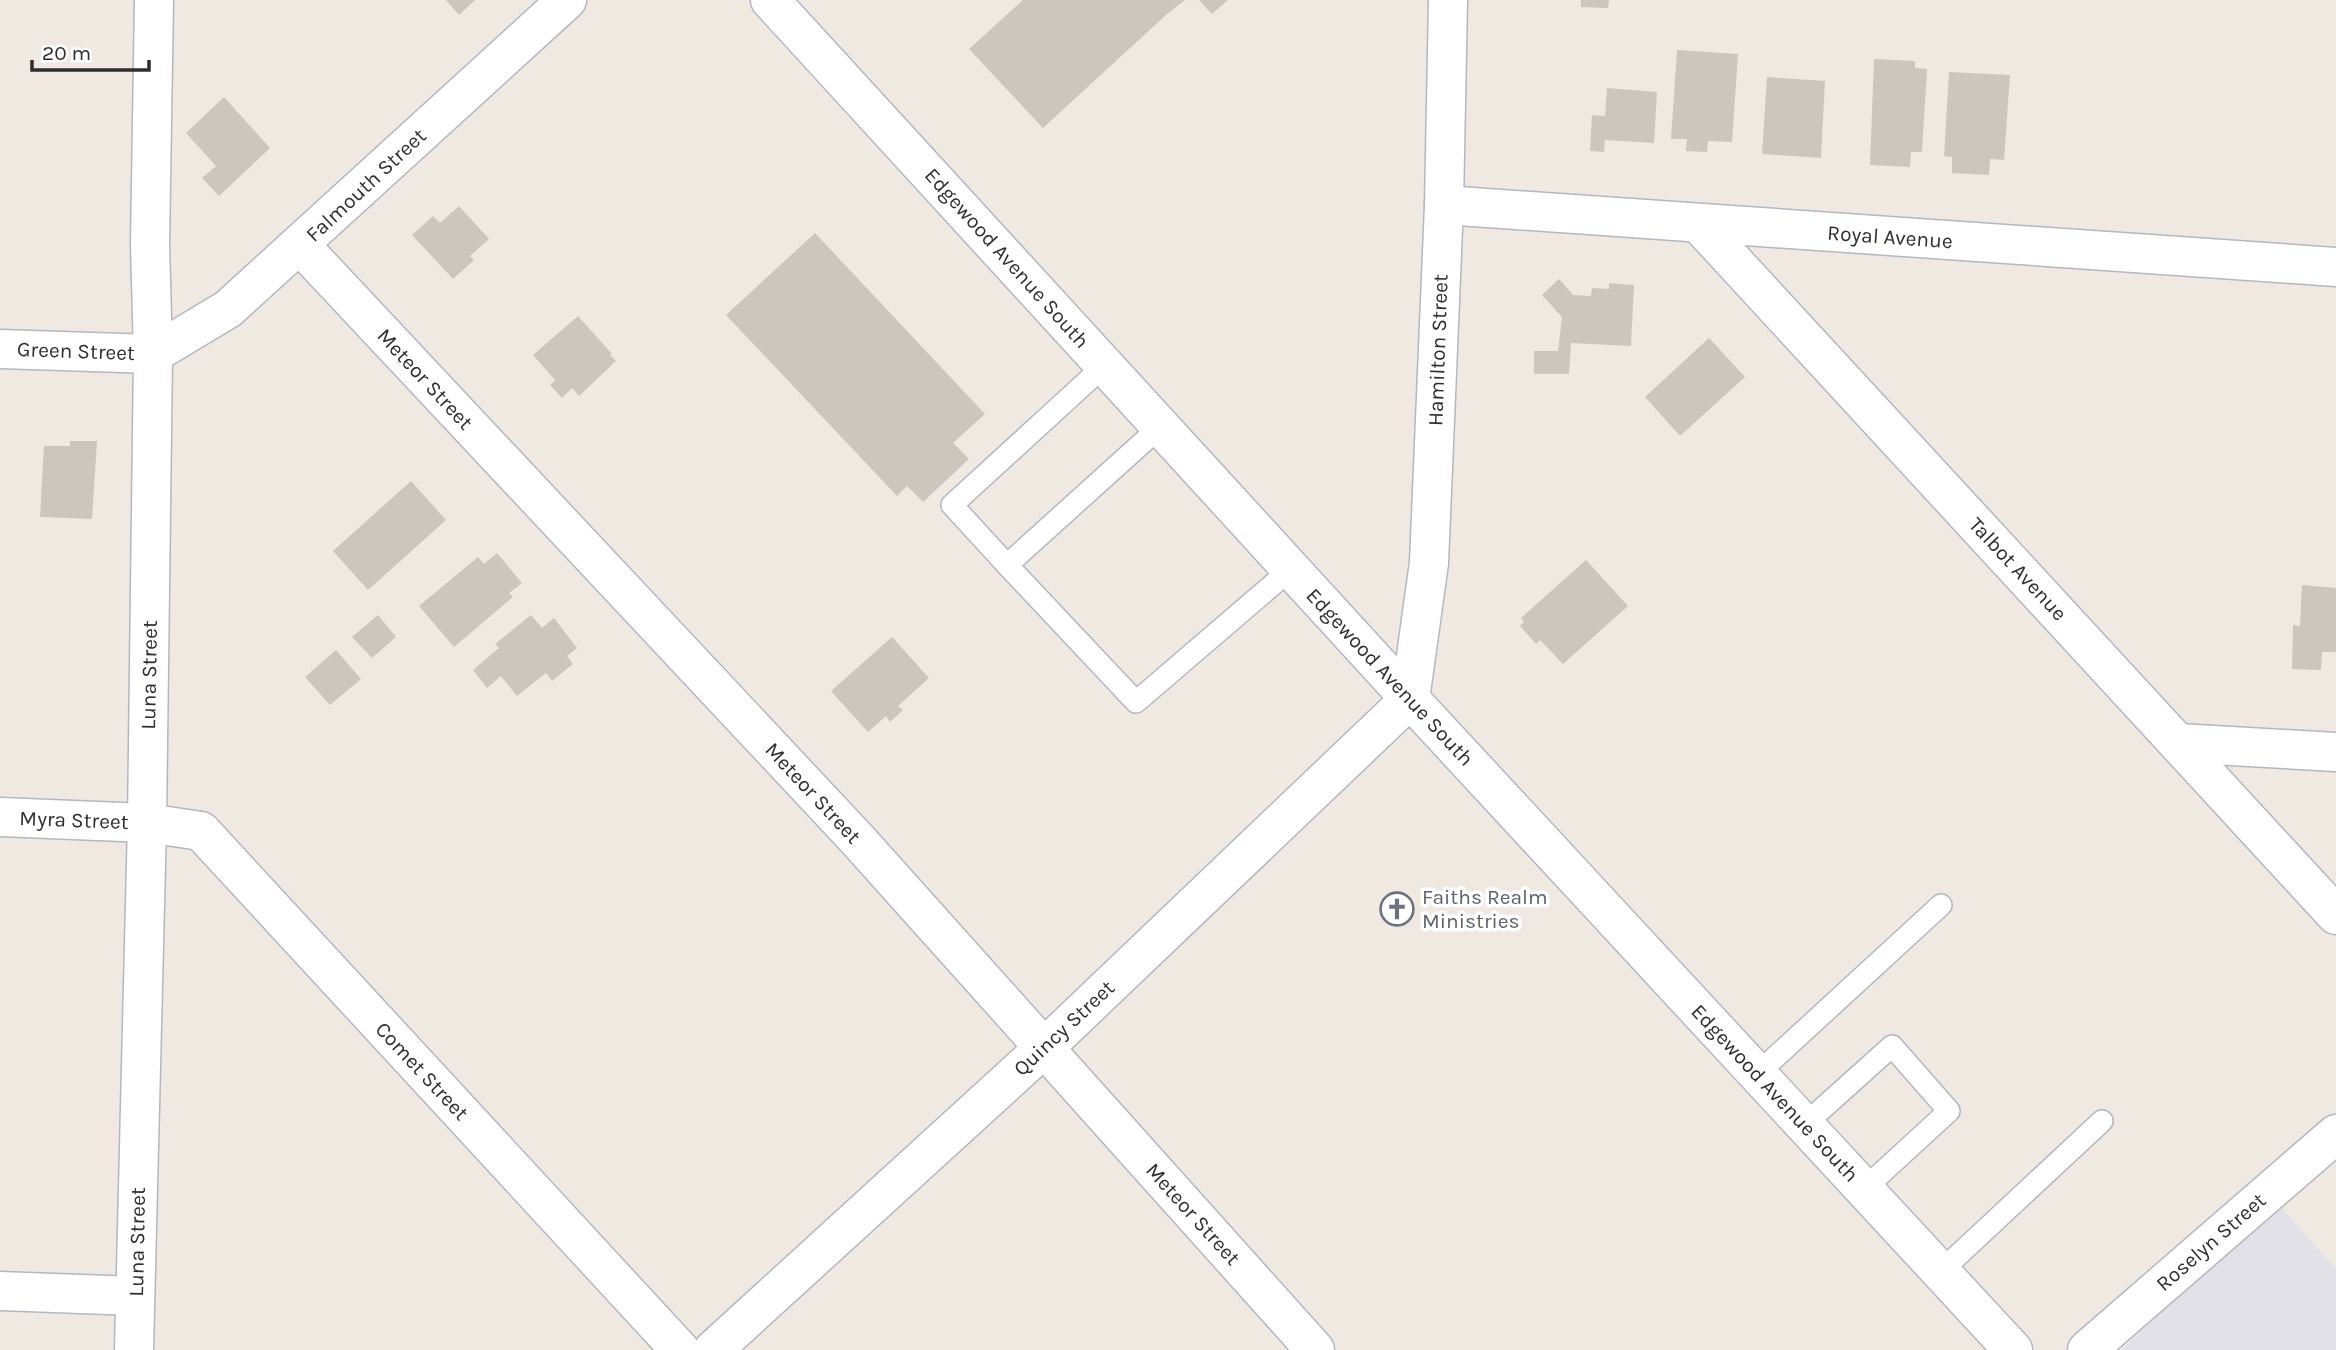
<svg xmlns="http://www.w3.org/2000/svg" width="2336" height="1350" font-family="Karla,sans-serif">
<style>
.industrial{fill:#e3e1e8}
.building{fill:#cbc7bf}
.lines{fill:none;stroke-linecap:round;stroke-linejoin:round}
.lane-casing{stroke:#b4b7c1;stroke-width:24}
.street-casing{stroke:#b4b7c1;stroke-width:41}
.secondary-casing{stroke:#b4b7c1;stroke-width:41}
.lane{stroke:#fff;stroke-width:21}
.street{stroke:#fff;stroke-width:38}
.secondary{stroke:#fff;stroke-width:38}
.labels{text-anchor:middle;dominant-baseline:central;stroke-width:7;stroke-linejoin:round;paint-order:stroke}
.street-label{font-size:21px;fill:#2e2e2e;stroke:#fff}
.worship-label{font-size:21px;fill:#5b616d;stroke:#fff;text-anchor:start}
</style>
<rect width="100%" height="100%" fill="#efe9e1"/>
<path class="industrial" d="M2277,1203l59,66v81h-215z"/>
<g class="building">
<path d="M446,0h29l-16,15z"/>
<path d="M1023,0h162l-18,14 -124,114 -74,-79z"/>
<path d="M1199,0h29l-16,14z"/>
<path d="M1581,0h28l-1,8 -27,-1z"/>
<path d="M1677,50l61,4 -6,88 -24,-1 -1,11 -21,-1 1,-12h-16z"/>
<path d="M1874,59l41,2v7l12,1 -5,83h-11l-1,15 -40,-2z"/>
<path d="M1949,72l61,3 -6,85 -14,-1 -1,16 -37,-2v-16l-8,-1z"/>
<path d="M1767,77l58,4 -4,77 -59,-4z"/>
<path d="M1607,88l50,4 -3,51 -49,-3 -1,12 -14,-1 2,-36 13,1z"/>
<path d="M224,97l46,51 -51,48 -17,-18 14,-12 -30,-33z"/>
<path d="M459,206l30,33 -19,17 4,4 -21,19 -41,-44 21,-19 7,7z"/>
<path d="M815,233l170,181 -32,29 16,16 -46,43 -16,-16 -10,10 -171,-181z"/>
<path d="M1559,279l14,16 18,1 1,-8 17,1v-6l25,2 -3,61 -60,-3 -2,31h-35v-23h24l4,-34 -20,-22z"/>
<path d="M578,316l34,38 -2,1 6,6 -37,35 -7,-8 -10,10 -12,-13 5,-5 -22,-25z"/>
<path d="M1709,338l36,39 -65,59 -35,-39z"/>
<path d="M70,441h27l-5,78 -52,-2 4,-71h26z"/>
<path d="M411,481l35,39 -78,70 -35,-39z"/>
<path d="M497,553l25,30 -13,10 4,4 -59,50 -35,-41 59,-49 6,7z"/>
<path d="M1586,560l42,46 -65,58 -23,-24 -4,4 -16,-18 4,-4 -3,-4z"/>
<path d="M2302,585l34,3v64h-14l-1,18 -29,-1 1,-44 7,1z"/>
<path d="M378,615l18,22 -24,21 -20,-21z"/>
<path d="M531,615l11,13 12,-10 23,30 -10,8 6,8 -21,17 -6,-8 -29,23 -16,-20 -14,12 -14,-18 26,-22 -4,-4z"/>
<path d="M892,637l37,41 -31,28 5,4 -13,12 -4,-6 -18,16 -37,-41z"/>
<path d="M336,650l25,29 -31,26 -25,-28z"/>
</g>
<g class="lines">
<defs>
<g id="lane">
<path d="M1161,426l-154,139 129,137 155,-133"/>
<path d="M1007,565l-55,-60 153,-140"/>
<path d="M1757,1074l184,-169"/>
<path d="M1804,1125l88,-79 57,65 -85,78"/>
<path d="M1940,1272l162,-151"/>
</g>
<g id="street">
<path d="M1444,205l892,62"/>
<path d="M1699,224l637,691"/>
<path d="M300,245l556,593 459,512"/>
<path d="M0,349l153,5 75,-45 339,-309"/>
<path d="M2178,743l158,9"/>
<path d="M0,817l147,6 54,8 479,519"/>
<path d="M0,1291l135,5"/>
<path d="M134,1350l13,-527 6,-469 -3,-110 4,-244"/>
<path d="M713,1350l331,-302 366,-349 19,-136 15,-358 4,-205"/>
<path d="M2087,1350l249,-216"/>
</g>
<path id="secondary" d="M770,0l640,699 603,651"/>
</defs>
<use href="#lane" class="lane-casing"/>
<use href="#street" class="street-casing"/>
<use href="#secondary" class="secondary-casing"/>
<use href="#lane" class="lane"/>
<use href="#street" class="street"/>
<use href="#secondary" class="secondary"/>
</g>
<defs>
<symbol id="church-ring" viewBox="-11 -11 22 22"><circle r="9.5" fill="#fff" stroke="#6b7280" stroke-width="1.5"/><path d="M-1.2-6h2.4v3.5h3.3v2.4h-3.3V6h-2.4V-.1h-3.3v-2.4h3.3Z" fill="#6b7280"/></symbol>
</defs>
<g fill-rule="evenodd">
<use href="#church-ring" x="1378" y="890" width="38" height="38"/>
</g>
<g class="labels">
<g class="street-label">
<text transform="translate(366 185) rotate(-43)">Falmouth Street</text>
<text transform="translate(1890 237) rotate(4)">Royal Avenue</text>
<text transform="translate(1007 258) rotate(48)">Edgewood Avenue South</text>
<text transform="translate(1438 350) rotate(-88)">Hamilton Street</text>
<text transform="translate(76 351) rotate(2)">Green Street</text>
<text transform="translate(425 379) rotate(47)">Meteor Street</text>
<text transform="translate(2018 569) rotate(47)">Talbot Avenue</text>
<text transform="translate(149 675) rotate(-89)">Luna Street</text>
<text transform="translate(1390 677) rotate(47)">Edgewood Avenue South</text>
<text transform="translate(813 793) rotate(47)">Meteor Street</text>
<text transform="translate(74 820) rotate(2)">Myra Street</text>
<text transform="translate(1064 1028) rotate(-43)">Quincy Street</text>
<text transform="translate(422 1071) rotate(47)">Comet Street</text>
<text transform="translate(1775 1093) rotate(47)">Edgewood Avenue South</text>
<text transform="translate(1193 1214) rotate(48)">Meteor Street</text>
<text transform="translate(137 1242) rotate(-89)">Luna Street</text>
<text transform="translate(2211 1242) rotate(-41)">Roselyn Street</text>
</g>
<g class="worship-label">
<text x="1422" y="897">Faiths Realm<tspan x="1422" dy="24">Ministries</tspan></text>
</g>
</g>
<path d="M32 60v10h117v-10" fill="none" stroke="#2e2e2e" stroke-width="3.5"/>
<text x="42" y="60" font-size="21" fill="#2e2e2e" stroke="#ffffff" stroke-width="5" paint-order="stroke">20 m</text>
</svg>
